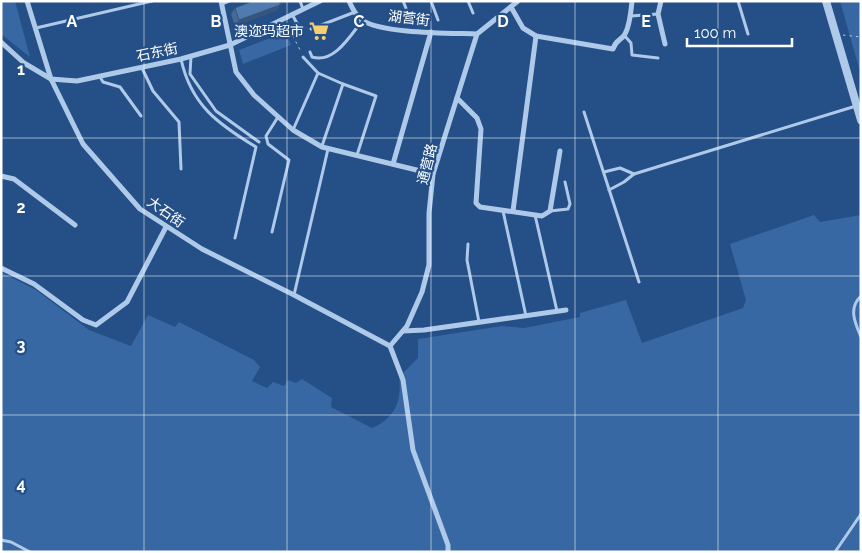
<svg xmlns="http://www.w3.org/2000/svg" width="862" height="553" font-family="Raleway,'Noto Sans SC',sans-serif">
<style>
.green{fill:#3868a3}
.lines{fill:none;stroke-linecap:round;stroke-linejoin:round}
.path{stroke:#afc9e9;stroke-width:1;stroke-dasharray:2.5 4;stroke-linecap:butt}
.service{stroke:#afc9e9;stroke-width:3}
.minor{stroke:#afc9e9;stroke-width:5}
.tertiary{stroke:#afc9e9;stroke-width:8}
.wall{fill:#456a97}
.shaded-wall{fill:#38567b}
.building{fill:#507bb0;stroke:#38567b}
.grid{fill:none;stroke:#fff;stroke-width:1;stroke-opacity:0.55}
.labels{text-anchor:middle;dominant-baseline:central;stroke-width:4.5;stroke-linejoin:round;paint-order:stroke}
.street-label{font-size:14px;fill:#fff;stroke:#244f87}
.poi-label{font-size:14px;fill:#fff;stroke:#244f87;text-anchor:end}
.grid-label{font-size:16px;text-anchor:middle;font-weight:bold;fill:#fff;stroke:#244f87;stroke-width:4.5;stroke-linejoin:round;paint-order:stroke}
</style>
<rect width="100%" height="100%" fill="#244f87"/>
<g class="green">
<path d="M1,1h14l15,56 -29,-23z"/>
<path d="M840,1h21v74z"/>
<path d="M286,32l5,13 -48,19 -4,-14z"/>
<path d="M814,215l6,7 41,-7v337h-860v-280l35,18 53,40 42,16 17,-31 27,12 4,-5 75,38 6,7 -8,14 15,7 6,-6 11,4 4,-6 8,3 6,-4 30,19 -1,9 41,21c23,-10 30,-27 27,-51l19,-19v-19l84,-13 22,2 56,-11v-4l46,-13 16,43 101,-35 3,-8 -16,-56z"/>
</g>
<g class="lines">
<g class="path">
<path d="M287,24l14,28"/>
<path d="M843,35l18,2"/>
</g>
<g class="service">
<path d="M300,1l3,8"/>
<path d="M403,1l5,12"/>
<path d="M431,1l7,19"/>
<path d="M468,1l5,12"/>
<path d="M738,1l10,33"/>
<path d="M222,4l7,-3"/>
<path d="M292,14l9,17"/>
<path d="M631,16l27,-2"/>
<path d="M36,28l116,-27"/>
<path d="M311,29l44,-17"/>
<path d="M624,35l7,8 1,12 26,3"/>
<path d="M310,52l2,5c22,7 38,-21 50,-36"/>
<path d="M191,56l-1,18 26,37 43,31"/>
<path d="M303,57l15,16 25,11 -21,62"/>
<path d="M181,59c10,46 37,65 75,88l-21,91"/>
<path d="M142,68l11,23 26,31 2,47"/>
<path d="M100,77l3,5 17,5 21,29"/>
<path d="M343,84l33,12 -19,59"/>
<path d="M584,112l55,170"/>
<path d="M293,130l25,-57"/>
<path d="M604,172l16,-4 14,6 -10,8 -15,8"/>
<path d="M634,174l222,-68"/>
<path d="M503,211l23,105"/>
<path d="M550,211l18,-2 2,-5 -5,-22"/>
<path d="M535,215l22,96"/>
<path d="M272,232l17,-72 -21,-16 -2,-8 12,-19"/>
<path d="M468,244l-1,16 12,62"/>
<path d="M294,295l34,-146"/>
<path d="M861,296c-13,12 -6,27 0,41"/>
<path d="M1,540l10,2 19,10"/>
<path d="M835,552l26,-38"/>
</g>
<g class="minor">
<path d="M27,1l24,78 32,65 57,65 62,40 92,46 96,51"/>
<path d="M221,1l15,71 18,23 39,35 29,17 111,27"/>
<path d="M349,1c3,7 7,15 13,19 20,14 89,13 115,14"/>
<path d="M661,1l-3,13 7,30"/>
<path d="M511,7l12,21 13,8 77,13c3,-10 8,-8 12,-15 5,-9 6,-22 7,-33"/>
<path d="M1,42l23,21 27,16 26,2 104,-22 49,-14 90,-44"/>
<path d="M457,98l20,20 4,11 -5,74 4,4 62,9 8,-5 10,-60"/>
<path d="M393,164l38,-132"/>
<path d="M1,176l13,3 61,46"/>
<path d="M513,211l23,-175"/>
<path d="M1,268l33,16 49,36 13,5 31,-23 39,-75"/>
<path d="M403,331l21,-1 142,-20"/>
<path d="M390,346l17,-20 15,-34 7,-27v-52l4,-39 44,-140 41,-33"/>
<path d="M390,346l13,34 10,70 35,95v7"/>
</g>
<path class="tertiary" d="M826,1l35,119"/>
</g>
<path class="wall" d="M253,1h37l-10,4 -3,5 -42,16 -4,-12 4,-6z"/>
<path class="shaded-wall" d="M280,1h10l-10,4 -3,5 -42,16 4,-6z"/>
<path class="building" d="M253,1h27v4l-41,15 -4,-12z"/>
<path class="grid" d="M144,1v551M287,1v551M431,1v551M575,1v551M718,1v551M1,138h860M1,276h860M1,415h860"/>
<defs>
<symbol id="supermarket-bare" viewBox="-9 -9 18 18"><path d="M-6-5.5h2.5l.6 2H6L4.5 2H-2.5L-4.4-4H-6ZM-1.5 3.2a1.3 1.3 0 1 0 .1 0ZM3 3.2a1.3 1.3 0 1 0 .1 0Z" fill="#f3ce72" stroke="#244f87" stroke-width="2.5" paint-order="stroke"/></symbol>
</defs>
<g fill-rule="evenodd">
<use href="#supermarket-bare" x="305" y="17" width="28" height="28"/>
</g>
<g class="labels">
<g class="street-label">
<text transform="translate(409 18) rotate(7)">湖营街</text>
<text transform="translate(157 52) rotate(-12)">石东街</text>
<text transform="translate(427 164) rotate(-76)">通营路</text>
<text transform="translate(166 212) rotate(35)">大石街</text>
</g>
<g class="poi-label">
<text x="304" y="31">澳迩玛超市</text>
</g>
</g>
<g class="grid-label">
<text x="72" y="27">A</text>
<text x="216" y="27">B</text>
<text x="359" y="27">C</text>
<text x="503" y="27">D</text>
<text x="646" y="27">E</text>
<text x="21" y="75">1</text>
<text x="21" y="213">2</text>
<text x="21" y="351">3</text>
<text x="21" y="490">4</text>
</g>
<rect width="862" height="553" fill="none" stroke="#ffffff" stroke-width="5"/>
<path d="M687 38v8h105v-8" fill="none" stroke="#ffffff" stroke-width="2.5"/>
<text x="694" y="38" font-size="15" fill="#ffffff" stroke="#244f87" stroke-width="4" paint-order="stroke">100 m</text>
</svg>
